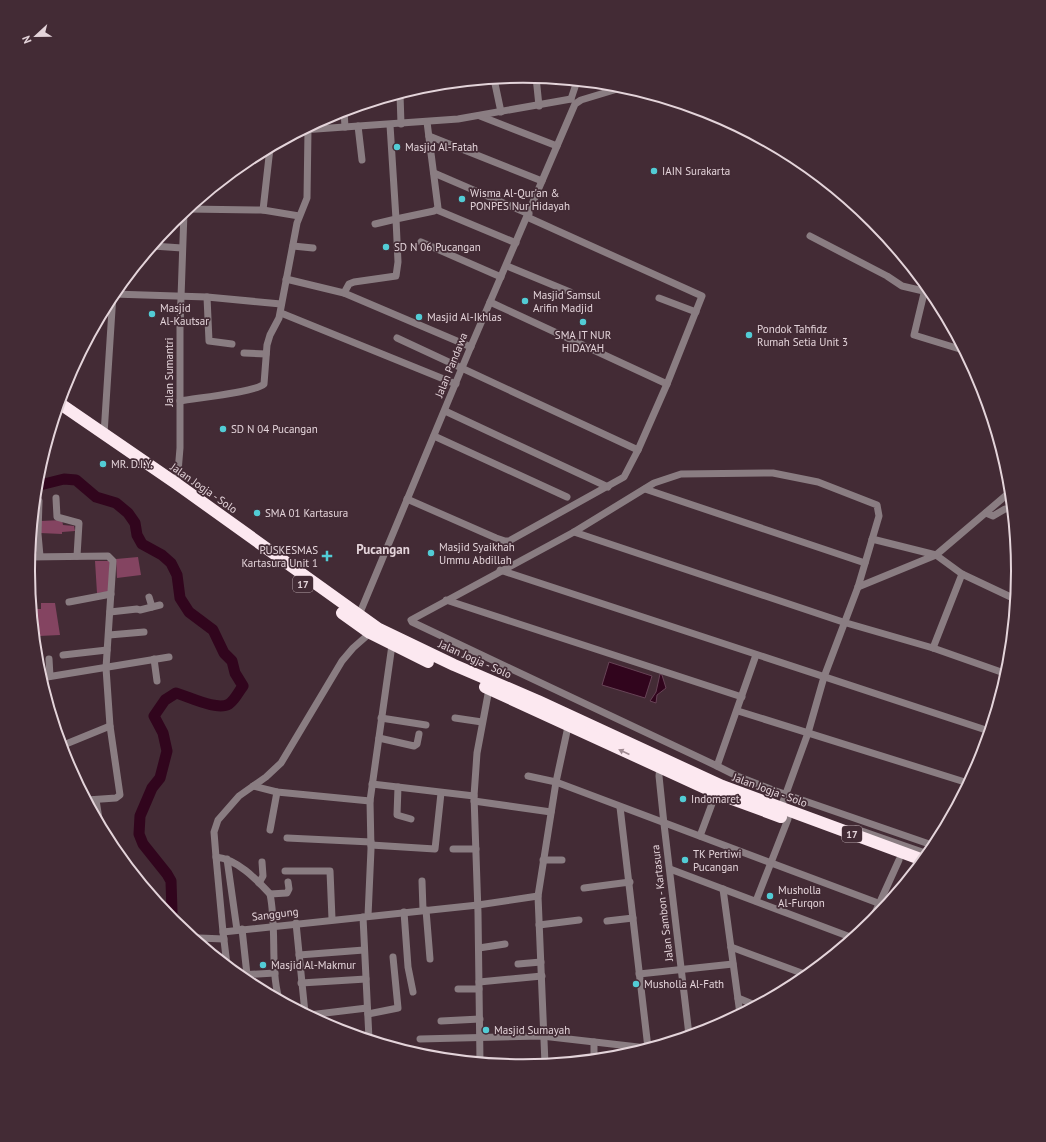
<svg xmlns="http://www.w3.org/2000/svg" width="1046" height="1142" font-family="'PT Sans',sans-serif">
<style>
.green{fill:#844461}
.water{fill:#31051d;stroke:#674356}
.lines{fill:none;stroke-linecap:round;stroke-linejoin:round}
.river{stroke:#31051d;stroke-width:11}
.street{stroke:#8a7d82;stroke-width:7}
.highway{stroke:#fce8f0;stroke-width:12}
.oneway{fill:#a08a92}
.poi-dot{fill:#52ccd5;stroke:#432b35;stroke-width:1.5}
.labels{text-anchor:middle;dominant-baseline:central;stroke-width:3.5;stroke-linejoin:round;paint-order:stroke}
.shield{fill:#432b35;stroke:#b4a1a8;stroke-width:1}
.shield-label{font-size:10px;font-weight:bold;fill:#e4d4da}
.poi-label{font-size:11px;fill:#e4d4da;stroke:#432b35;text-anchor:start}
.street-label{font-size:11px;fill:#e4d4da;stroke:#432b35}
.quarter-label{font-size:13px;font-weight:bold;fill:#e4d4da;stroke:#432b35}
.rim{fill:none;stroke:#e4d4da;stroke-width:2}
</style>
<rect width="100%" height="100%" fill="#432b35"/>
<g class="green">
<path d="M62,520l1,5 11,1 1,5 -13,1v2l-22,-1 1,-12z"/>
<path d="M138,557l3,18 -24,3 -1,-19z"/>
<path d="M95,561h15l-1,31 -12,1z"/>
<path d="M41,603h14l5,32 -21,1 -2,-8h-3l-2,-19h9z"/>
</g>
<g class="water">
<path d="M609,662l43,14 -7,22 -43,-13z"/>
<path d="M660,674l2,1 4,13 -9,7 -1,8 -6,-2 6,-9z"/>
</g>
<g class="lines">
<path class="river" d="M36,486l28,-7 12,1 20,17 20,6 12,10 7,10 2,12 5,9 20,11 9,8 6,12 3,23 9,14 24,18 11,23 8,8 3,12 8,13c-4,5 -8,14 -14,18 -12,7 -39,-7 -53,-11l-11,7 -11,16 9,17 4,18 -7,27 -8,10 -12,28 -1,18 4,10 24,30 4,7 1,31 -1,7"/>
<g class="street">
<path d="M536,77l3,29"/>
<path d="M494,79l7,33"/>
<path d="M400,94l1,30"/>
<path d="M571,99l6,-18"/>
<path d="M344,111l1,16"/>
<path d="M480,116l77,30"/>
<path d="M358,126l4,34"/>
<path d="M302,130l156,-11 113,-20"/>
<path d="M429,136l113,45"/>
<path d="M434,173l95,41"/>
<path d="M187,209l76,1 7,-62"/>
<path d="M263,210l36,6"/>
<path d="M437,210l79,33"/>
<path d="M375,224l21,-5 -6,-94"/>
<path d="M810,236l77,40 15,10 30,7"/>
<path d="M421,242l80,35"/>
<path d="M153,246l29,2"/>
<path d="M293,246l20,2"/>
<path d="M507,266l63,26"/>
<path d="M286,279l58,14 127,54"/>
<path d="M926,285l-12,50 49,15"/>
<path d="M344,293l5,-9 5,-2 42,-6 2,-14 -2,-43 38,-8 4,-3 -11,-86"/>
<path d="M113,294l94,3 74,7"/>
<path d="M207,297l2,44 23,3"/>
<path d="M659,298l37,14"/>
<path d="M490,302l177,82"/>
<path d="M281,313l175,71"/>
<path d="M397,338l241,112"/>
<path d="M244,353l22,1"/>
<path d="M180,401c15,-3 76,-9 84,-17l3,-39 3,-10 9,-17 18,-95 10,-25 1,-68"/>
<path d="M445,411l163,76"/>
<path d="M104,434l9,-140"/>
<path d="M434,436l133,61"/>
<path d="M177,484l3,-36v-122l4,-114"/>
<path d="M645,489l220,74"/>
<path d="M1010,492l-74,63 26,19 53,25"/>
<path d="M56,498l1,19 22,6 -2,33"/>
<path d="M407,499l89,39 9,3h4l115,-64 14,-27 29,-66 35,-88 -175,-79"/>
<path d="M39,501l-1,33 2,22"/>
<path d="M986,513l7,3 12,-7h7"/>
<path d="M574,532l269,90 90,26 71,25"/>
<path d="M29,557l79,-1 5,5 -7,107 4,58 10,69 -4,3 -29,2"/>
<path d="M500,570l489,161"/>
<path d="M858,587l78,-32 -64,-16"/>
<path d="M149,597l3,10"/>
<path d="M446,600l296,97"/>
<path d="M69,602l42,-8"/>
<path d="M110,612l27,-3 3,1 20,-5"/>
<path d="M359,615l110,-264 106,-247 6,-4 43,-13"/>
<path d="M109,635l35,-3"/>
<path d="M933,648l29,-74"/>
<path d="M63,655l44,-5"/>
<path d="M756,655l-39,111 -305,-144 -1,-2 163,-88 80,-49 27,-9 92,-1 45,9 59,23 2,11 -21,71 -34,90 -16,56 -28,77"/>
<path d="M49,659l1,17"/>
<path d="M154,659l3,22"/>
<path d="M41,678l128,-21"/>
<path d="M995,706l15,-55"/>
<path d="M738,711l230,72"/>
<path d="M52,716l12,28"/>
<path d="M381,718l45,7"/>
<path d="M455,718l27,4"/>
<path d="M379,738l35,8 3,-2 2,-10"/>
<path d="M61,746l49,-20"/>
<path d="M660,765l-1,11 5,48 25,211"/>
<path d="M717,766l20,10 36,14 162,56"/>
<path d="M528,776l28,6 330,124"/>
<path d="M372,784l102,12"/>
<path d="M253,786l24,6 93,9"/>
<path d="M398,787l-1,28 14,4"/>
<path d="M96,800l4,25"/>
<path d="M474,801l77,11"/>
<path d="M620,807l28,241"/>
<path d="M856,829l72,25"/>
<path d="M270,830l7,-38"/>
<path d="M700,836l16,-43"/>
<path d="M287,838l84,4"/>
<path d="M371,845l64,4 6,-56"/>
<path d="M453,849h23"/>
<path d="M216,857l-2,-25 4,-12 21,-24 27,-19 15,-14 61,-102 11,-13 17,-15"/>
<path d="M227,859l10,71"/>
<path d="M543,860h19"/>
<path d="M670,869l183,69"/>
<path d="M285,871h45l2,48"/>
<path d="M422,881l1,29"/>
<path d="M259,883l4,-7 -1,-14"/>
<path d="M584,888l46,-6"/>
<path d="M723,889l17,125"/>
<path d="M270,894l17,-1 2,-4 -1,-7"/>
<path d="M756,901l32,-82"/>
<path d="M426,910l4,49"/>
<path d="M404,912l4,55 5,25"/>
<path d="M368,916l3,-67 -1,-48 22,-156"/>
<path d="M363,917l6,122"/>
<path d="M607,921l26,-3"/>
<path d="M296,923l9,90"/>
<path d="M870,924l29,-64"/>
<path d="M539,925l40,-5"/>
<path d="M242,929l5,46"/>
<path d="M223,932l-7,-75c21,2 40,22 54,37 7,34 0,74 9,105"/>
<path d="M197,940l2,-2 25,1"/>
<path d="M731,947l76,28"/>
<path d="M479,948l26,-4"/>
<path d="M299,955l65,-5"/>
<path d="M518,964l23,-2"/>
<path d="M227,965l-4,-33 255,-27 60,-9"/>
<path d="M639,974l94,-10"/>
<path d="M239,975l36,-2"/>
<path d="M479,982l63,-6"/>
<path d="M301,983l65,-4"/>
<path d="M458,989h21"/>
<path d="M738,998l17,7"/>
<path d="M368,1014l30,-6 -5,-51"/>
<path d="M309,1015l58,-7"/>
<path d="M441,1021l39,-2"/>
<path d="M420,1039l122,-3 105,12"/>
<path d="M404,1050l5,1"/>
<path d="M594,1059v-17"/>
<path d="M480,1062l-2,-149 -4,-117 3,-43 12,-64"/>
<path d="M545,1064l-7,-168 18,-114 13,-60"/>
</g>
<g class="highway">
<path d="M59,403l118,81 202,145 75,36 84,36 184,85 201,74"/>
<path d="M342,613l28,20 58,29"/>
<path d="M485,687l231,106 65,24"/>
</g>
</g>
<defs><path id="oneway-solid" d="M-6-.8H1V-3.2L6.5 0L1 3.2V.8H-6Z"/></defs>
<use class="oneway" href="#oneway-solid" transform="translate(624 752) rotate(-155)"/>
<g class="poi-dot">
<circle cx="397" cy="147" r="4"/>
<circle cx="654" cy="171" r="4"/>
<circle cx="462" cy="199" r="4"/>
<circle cx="386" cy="247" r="4"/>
<circle cx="525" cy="301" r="4"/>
<circle cx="152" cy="314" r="4"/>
<circle cx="419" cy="317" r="4"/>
<circle cx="583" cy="322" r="4"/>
<circle cx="749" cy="335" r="4"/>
<circle cx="223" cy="429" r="4"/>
<circle cx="103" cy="464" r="4"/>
<circle cx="257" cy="513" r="4"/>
<circle cx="431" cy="553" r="4"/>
<path d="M325 550h4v4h4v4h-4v4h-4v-4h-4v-4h4z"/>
<circle cx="683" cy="799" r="4"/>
<circle cx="685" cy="860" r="4"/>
<circle cx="770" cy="896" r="4"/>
<circle cx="263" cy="965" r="4"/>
<circle cx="636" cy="984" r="4"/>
<circle cx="486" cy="1030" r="4"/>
</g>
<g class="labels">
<g class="shield">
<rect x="293" y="576" width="20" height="16" rx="3"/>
<rect x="842" y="826" width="20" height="16" rx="3"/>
</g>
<g class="shield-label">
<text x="303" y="584">17</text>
<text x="852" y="834">17</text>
</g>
<g class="poi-label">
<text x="405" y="147">Masjid Al-Fatah</text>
<text x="662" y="171">IAIN Surakarta</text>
<text x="470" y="193">Wisma Al-Qur'an &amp;<tspan x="470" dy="13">PONPES Nur Hidayah</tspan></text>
<text x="394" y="247">SD N 06 Pucangan</text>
<text x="533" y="295">Masjid Samsul<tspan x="533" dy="13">Arifin Madjid</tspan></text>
<text x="160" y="308">Masjid<tspan x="160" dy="13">Al-Kautsar</tspan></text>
<text x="427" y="317">Masjid Al-Ikhlas</text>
<text x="757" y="329">Pondok Tahfidz<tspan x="757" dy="13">Rumah Setia Unit 3</tspan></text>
<text x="583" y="335" text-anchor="middle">SMA IT NUR<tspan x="583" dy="13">HIDAYAH</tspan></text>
<text x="231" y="429">SD N 04 Pucangan</text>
<text x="111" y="464">MR. D.I.Y.</text>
<text x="265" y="513">SMA 01 Kartasura</text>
<text x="439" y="547">Masjid Syaikhah<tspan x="439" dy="13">Ummu Abdillah</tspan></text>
<text x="318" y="550" text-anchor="end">PUSKESMAS<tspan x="318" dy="13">Kartasura Unit 1</tspan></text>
<text x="691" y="799">Indomaret</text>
<text x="693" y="854">TK Pertiwi<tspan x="693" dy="13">Pucangan</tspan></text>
<text x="778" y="890">Musholla<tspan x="778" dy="13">Al-Furqon</tspan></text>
<text x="271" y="965">Masjid Al-Makmur</text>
<text x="644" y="984">Musholla Al-Fath</text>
<text x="494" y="1030">Masjid Sumayah</text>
</g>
<g class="street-label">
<text transform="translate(451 365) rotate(-68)">Jalan Pandawa</text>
<text transform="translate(169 372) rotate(-90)">Jalan Sumantri</text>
<text transform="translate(204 488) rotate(35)">Jalan Jogja - Solo</text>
<text transform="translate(475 659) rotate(24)">Jalan Jogja - Solo</text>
<text transform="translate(770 790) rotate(20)">Jalan Jogja - Solo</text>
<text transform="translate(662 903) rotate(-97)">Jalan Sambon - Kartasura</text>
<text transform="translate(275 914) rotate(-7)">Sanggung</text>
</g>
<g class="quarter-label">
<text x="383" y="549">Pucangan</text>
</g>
</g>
<path d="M0 0H1046V1142H0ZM35 571a488 488 0 1 1 976 0a488 488 0 1 1-976 0Z" fill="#432b35" fill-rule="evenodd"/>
<path class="rim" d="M35 571a488 488 0 1 1 976 0a488 488 0 1 1-976 0Z"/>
<g transform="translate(36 36) rotate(248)" stroke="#432b35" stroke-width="3" paint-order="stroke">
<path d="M0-3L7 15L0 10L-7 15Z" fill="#e4d4da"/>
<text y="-6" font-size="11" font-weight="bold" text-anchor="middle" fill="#e4d4da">N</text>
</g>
</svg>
